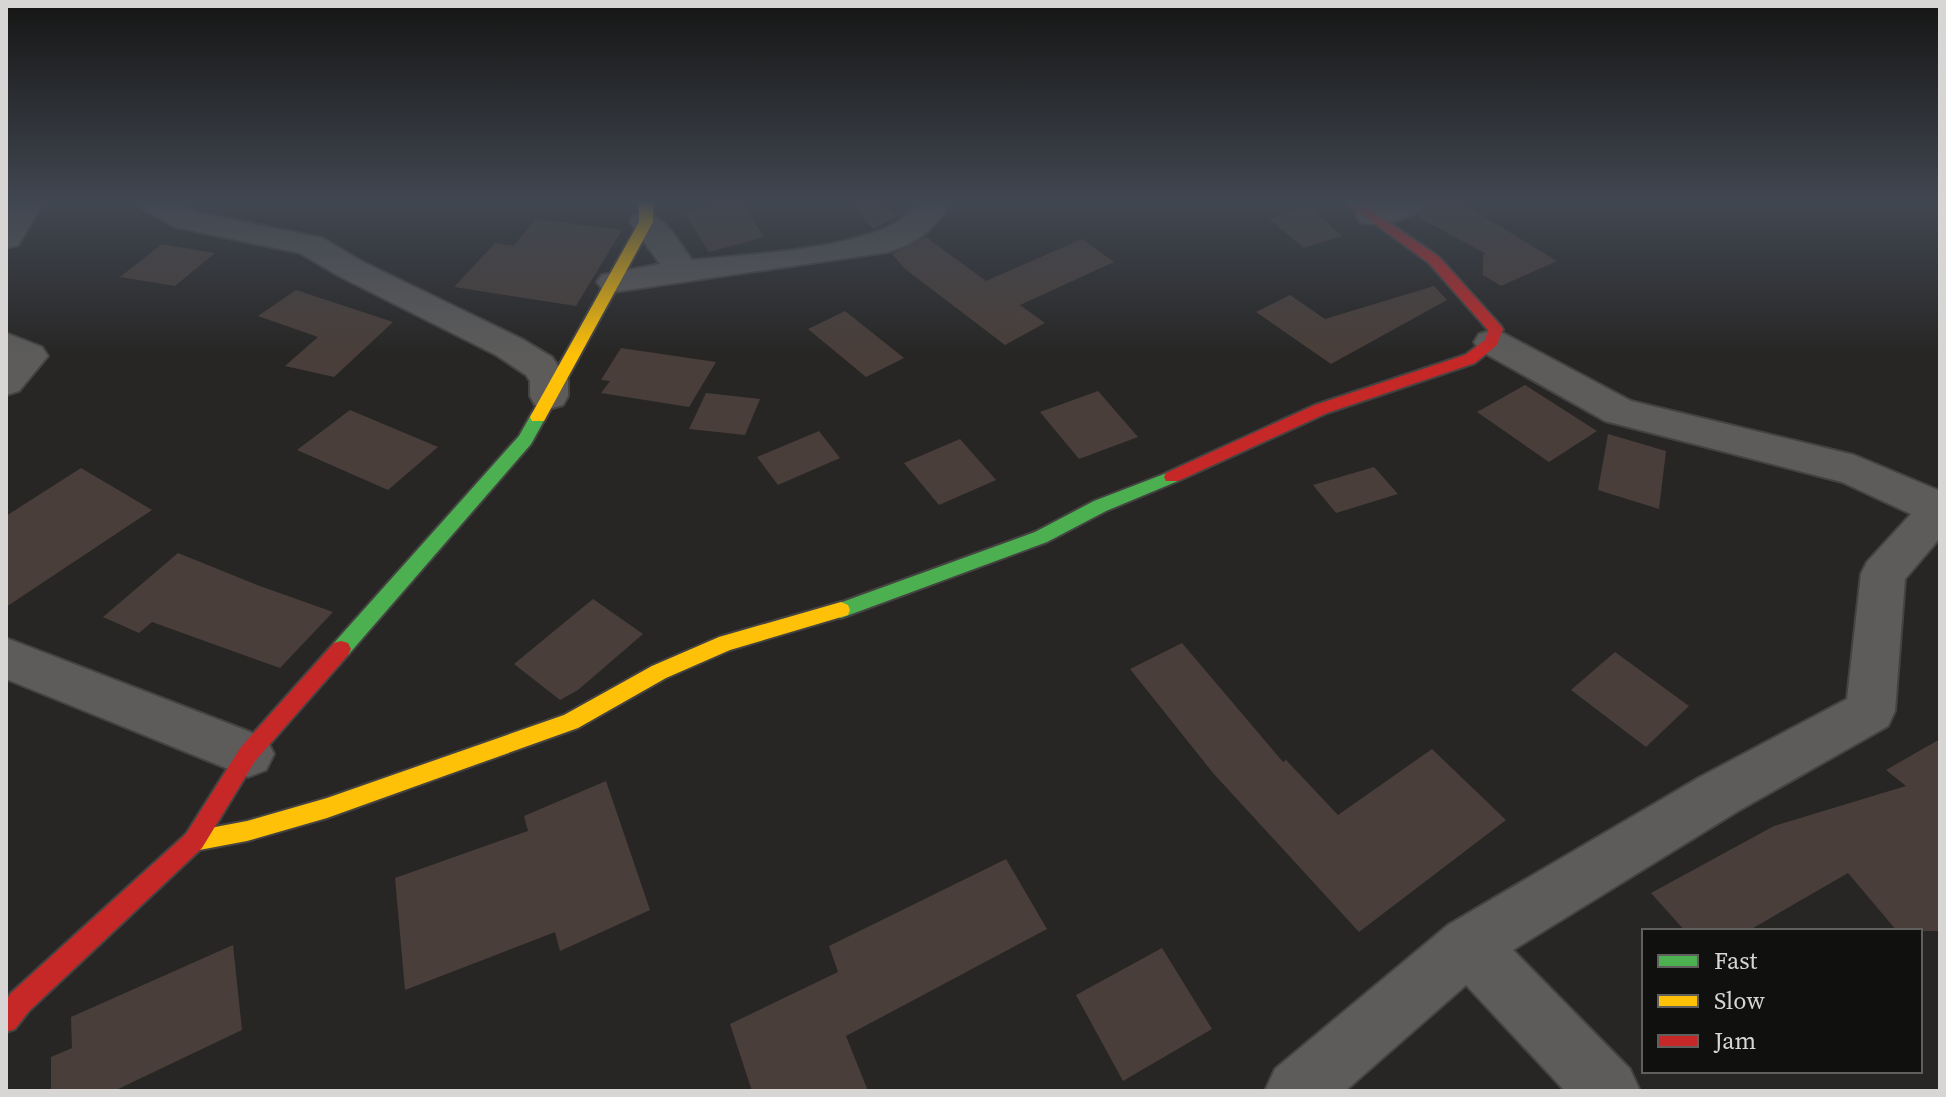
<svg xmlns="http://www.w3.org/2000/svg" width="1946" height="1097" font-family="'Source Serif 4',serif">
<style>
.building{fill:#493e39}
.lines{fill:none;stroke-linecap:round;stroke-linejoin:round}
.street-casing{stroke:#444342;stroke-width:4}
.fast-casing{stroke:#444342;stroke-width:4}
.slow-casing{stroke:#444342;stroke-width:4}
.jam-casing{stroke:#444342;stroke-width:4}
.street{fill:#5d5c5b;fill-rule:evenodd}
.fast{fill:#4caf50;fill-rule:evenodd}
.slow{fill:#ffc107;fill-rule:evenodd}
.jam{fill:#c62828;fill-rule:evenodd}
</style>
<rect width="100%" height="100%" fill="#272625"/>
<g class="building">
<path d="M728,202h12l24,35 -55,15 -24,-39z"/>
<path d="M850,202h27l21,15 -25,12z"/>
<path d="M1432,202h28l97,59 -56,25 -18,-11v-20l3,-1 -70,-38z"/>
<path d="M1309,207l33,29 -38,12 -35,-29z"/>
<path d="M535,219l87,11 -46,76 -122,-19 41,-44 19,3z"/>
<path d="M926,237l60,44 96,-42 32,23 -94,43 25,18 -40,22 -100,-76 -13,-15z"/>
<path d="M162,244l53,9 -40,33 -55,-9z"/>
<path d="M1434,286l13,14 -116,64 -75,-52 34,-17 35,24z"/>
<path d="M296,290l97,32 -59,55 -49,-11 33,-29 -60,-21z"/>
<path d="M845,311l59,47 -38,19 -58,-48z"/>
<path d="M621,348l95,14 -27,45 -88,-14 9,-12 -9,-1z"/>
<path d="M1525,385l72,46 -48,31 -72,-50z"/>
<path d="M1098,391l40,46 -59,22 -39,-47z"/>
<path d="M706,393l54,6 -15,36 -56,-6z"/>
<path d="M350,410l88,37 -50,43 -91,-40z"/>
<path d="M819,431l21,27 -62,27 -21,-28z"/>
<path d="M1608,434l58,17 -7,58 -61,-19z"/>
<path d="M960,439l36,41 -57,25 -35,-42z"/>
<path d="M1374,467l24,27 -62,19 -23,-28z"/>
<path d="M81,468l71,42 -146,97v-91z"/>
<path d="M178,553l79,32 76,27 -53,56 -128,-46 -13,11 -36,-16z"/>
<path d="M593,599l50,35 -65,56 -18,10 -46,-36z"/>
<path d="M1182,643l101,119 3,-2 52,55 94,-66 74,71 -147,112 -146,-159 -83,-104z"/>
<path d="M1615,652l74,54 -43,41 -75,-57z"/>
<path d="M1940,739v192h-43l-49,-58 -100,58h-63l-34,-38 123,-67 132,-40 -20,-16z"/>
<path d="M606,781l44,129 -90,41 -5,-19 -150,58 -10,-112 133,-47 -4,-15z"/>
<path d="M1006,859l41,70 -201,107 22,55h-116l-22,-67 108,-52 -9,-26z"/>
<path d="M233,945l9,85 -128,61h-63v-34l21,-9 -1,-31z"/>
<path d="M1162,948l50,81 -89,52 -47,-86z"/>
</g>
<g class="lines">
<defs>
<g id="street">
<path d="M12,202h32l-26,43 -12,3v-36z"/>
<path d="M138,202h39l19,10 126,26 41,24 159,77 30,18 16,23v16l-5,9 -14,4 -14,-4 -5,-9v-15l-4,-6 -30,-20 -157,-79 -39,-23 -125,-26 -32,-18z"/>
<path d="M918,202h32c-12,26 -35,42 -62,50l-274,40 -12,-3 -5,-7 5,-7 58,-11 -30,-42 4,-7c29,-7 42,24 58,45 52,-6 201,-10 226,-58z"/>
<path d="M1382,202h47c-11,16 -51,25 -68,21l-5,-7 5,-7z"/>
<path d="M1492,330l13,4 126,67 223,54 86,36v47l-35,41 -10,132 -7,15 -150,85 -225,139 117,119 10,22h-75l-99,-106 -121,106h-80l10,-22 173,-144 252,-148 147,-78 14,-125 6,-12 44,-48 -69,-32 -237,-61 -126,-71 -5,-8 5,-8z"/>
<path d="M6,333l36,14 6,9 -29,35 -13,4z"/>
<path d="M6,638l260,100 8,16 -8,16 -18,7 -242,-98z"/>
</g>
<g id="fast">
<path d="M538,411l8,6 -15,27 -183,211 -7,2 -7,-2 -3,-6 3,-6 185,-207 13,-23z"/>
<path d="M1172,471l8,6 -2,4 -72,30 -59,31 -206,76 -7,-3 -2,-5 2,-5 201,-73 59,-31z"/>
</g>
<g id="slow">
<path d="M639,202h14v20l-109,199h-12l-2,-4 109,-195z"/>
<path d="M841,602l7,3 2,5 -2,5 -118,35 -64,28 -88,50 -251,90 -80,23 -53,10 -8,-3 -3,-7 3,-7 8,-3 53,-10 80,-23 237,-83 88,-49 67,-29z"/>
</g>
<g id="jam">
<path d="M1345,202h14l80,55 62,69 2,3 -6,16 -22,18 -148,50 -149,68h-12l-2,-4 2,-4 149,-68 150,-50 20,-15 3,-10 -59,-67z"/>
<path d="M341,641l7,2 3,6 -3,6 -93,106 -53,87 -173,163 -14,18 -9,3v-32l5,-7 175,-159 55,-87 93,-104z"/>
</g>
</defs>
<use href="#street" class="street-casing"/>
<use href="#fast" class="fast-casing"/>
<use href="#slow" class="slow-casing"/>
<use href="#jam" class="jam-casing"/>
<use href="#street" class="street"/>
<use href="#fast" class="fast"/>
<use href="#slow" class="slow"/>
<use href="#jam" class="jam"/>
</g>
<linearGradient id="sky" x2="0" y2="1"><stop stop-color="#151514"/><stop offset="0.57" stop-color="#414751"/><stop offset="1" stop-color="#414751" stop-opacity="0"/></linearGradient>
<rect width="1946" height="355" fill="url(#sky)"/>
<rect width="1946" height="1097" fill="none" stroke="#d7d6d5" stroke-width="16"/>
<rect x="1642" y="929" width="280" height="144" fill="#10100f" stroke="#605f5e" stroke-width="2"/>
<rect x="1658" y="955" width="40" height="12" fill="#4caf50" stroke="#605f5e" stroke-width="2"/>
<text x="1714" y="969" font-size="24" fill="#d7d6d5">Fast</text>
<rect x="1658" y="995" width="40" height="12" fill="#ffc107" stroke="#605f5e" stroke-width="2"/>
<text x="1714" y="1009" font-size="24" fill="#d7d6d5">Slow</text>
<rect x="1658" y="1035" width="40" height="12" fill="#c62828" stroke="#605f5e" stroke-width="2"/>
<text x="1714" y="1049" font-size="24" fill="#d7d6d5">Jam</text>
</svg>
